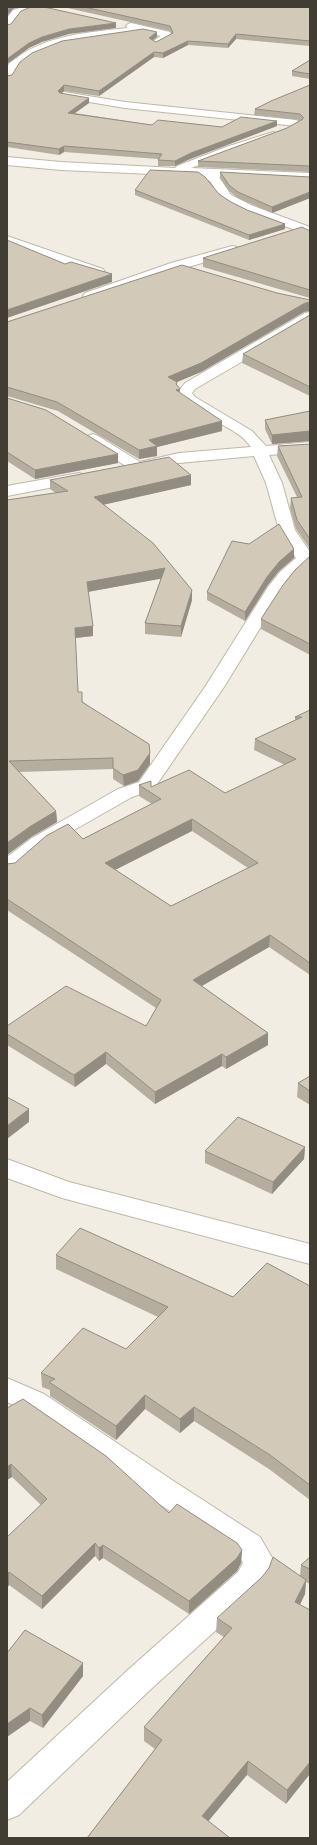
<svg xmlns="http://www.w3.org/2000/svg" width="317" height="1845" font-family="'Source Sans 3',sans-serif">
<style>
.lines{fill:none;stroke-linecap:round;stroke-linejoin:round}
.minor-casing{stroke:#bfb8a8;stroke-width:2}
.minor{fill:#fff;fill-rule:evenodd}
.wall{fill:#b5ad9e;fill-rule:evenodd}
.shaded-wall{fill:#938d81}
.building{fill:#d2c9b8;stroke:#938d81;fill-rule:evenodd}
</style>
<rect width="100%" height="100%" fill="#f1ede2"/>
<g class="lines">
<defs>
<g id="minor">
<path d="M23,7h15l-2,2 -16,5 -10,14 -3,1v-11l6,-8z"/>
<path d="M131,23l39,9 2,5 -17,9 -5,-3 11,-7 -17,-4 -49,6 -33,6 -31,13 -12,9 -8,13 -4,1c0,-3 -1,-9 0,-12 1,-5 7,-8 11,-11 30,-22 73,-25 109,-29l-1,-2 2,-2z"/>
<path d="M64,92l61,10 171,18 6,3 -6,3 -171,-18 -65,-11 -1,-2z"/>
<path d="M273,132l6,3 -2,2 -86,31 119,5v8l-91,-4 12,18 22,11 57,21v8l-65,-23 -23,-12 -12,-19 -13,-5 -136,-6 -54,-5v-8l54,5 114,6 2,-2 49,-19z"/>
<path d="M7,236l96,33 2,3 -2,3h-10l-86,-31z"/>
<path d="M232,246l5,1 1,3 -1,3 -56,16 -86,30h-10l-2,-3 2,-3 86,-30z"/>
<path d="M310,312v10l-115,67 -3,4 3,4 57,34 14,15 44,-4v10l-41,3 13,28 13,47 15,22v12l-17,15 -12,15 -57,93 -71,103 -21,7 -86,49 -31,27 -8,1v-17l25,-19 86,-49 21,-7 66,-95 63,-100 12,-15 16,-14 -17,-28 -13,-47 -12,-27 -75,7 -41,9 -6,-2 -44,-28 -3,-3 3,-3 5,-2 5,2 42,26 39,-9 72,-6c-15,-23 -57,-29 -74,-54l8,-10 120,-70z"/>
<path d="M79,473l6,2 2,3 -2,3 -78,15v-10z"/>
<path d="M7,1159l62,23 241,62v20l-248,-66 -55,-20z"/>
<path d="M7,1378l37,16 131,88 85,55 14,24 -7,20 -7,9 -109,99 -132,126 -12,5v-38l122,-113 109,-97 5,-9 -5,-8 -85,-55 -129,-90 -17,-8z"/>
</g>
</defs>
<use href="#minor" class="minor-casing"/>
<use href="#minor" class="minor"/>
</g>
<g class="wall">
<path d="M63,7h247v39l-74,-7 -8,9 -40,-3 -25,13 -9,-1 -55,39 -35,-5 -4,2 29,10 -14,10 77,12 70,2 55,-6v5l-87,33 -15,7h-17v-7l-94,-7 -5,3 -52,-8v-71l150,-39 -5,3 4,2 16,-8 -2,-3z"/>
<path d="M310,60v19l-18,-3v-5z"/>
<path d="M310,85v87l-112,-5v-6l89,-33 14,-8h-1l-46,-5 1,-6z"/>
<path d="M220,172l90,5v21l-38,15 -34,-15 -9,-7 -9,-13z"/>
<path d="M135,190l84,4 12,8 16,8 38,14v5l-36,11 -114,-45z"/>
<path d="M310,231v67l-107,-31v-9z"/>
<path d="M277,293l27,19 -103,60 -24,10v3l3,4 -1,4 43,28v10l-65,16v9l-18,3 -81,-48 -51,-15v-74z"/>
<path d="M310,315v81l-68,-33 1,-9z"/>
<path d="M7,398l111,56v9l-83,16 -28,-18z"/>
<path d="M310,411v30l-38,3 -7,-15v-9z"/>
<path d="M310,444v105l-14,-20 -6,-21 1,-10 6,-1 -20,-41 1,-10z"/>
<path d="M191,475v10l-88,19 89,96 -11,37 -36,-3v-11l16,-45 -73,14 5,34v10l-18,2 3,54 5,10 67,51v11l-12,17 -14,5 -11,-7v-10l-94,3 37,39 1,11 -26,15 -24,18v-355l49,-7 -6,-4v-9z"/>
<path d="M294,549v9l-15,13 -12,15 -22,35 -38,-21v-8z"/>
<path d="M310,556v99l-49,-26v-10z"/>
<path d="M310,710v265l-41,-28 -67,39 66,47v12l-42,24 -4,-3 -67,38 -49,-40 -31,23 -68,-42v-19h139l10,-18 -149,-98v-46l8,-1 68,-24 69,-35 -13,-8v-11l12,2 74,6 60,-28 -31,-15 1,-11 40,-19v-3zM192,831l56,37 -77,38 -56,-36z"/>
<path d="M310,1076v29l-13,-8 1,-14z"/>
<path d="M305,1147l-1,12 -32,35 -67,-31v-12z"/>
<path d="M56,1255l177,42 77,-11v214l-41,-31 -75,-48 -14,12 -35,-24 -29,31 -66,-44v-6l-8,-3 -1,-14 85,-24 32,-32 -102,-48z"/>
<path d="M7,1408l162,105 73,37 -1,13 -4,8 -48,43 -86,-56 -4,3 -4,-5 -53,53 -33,-24 -2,3v-51l34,-32 -29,-28 -5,3z"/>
<path d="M310,1557v27l-4,-2 -1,12 -5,11 -14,199 -39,-29 -160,63 68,-89 -11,-8v-14l80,-90 -8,-5 1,-14 83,-42 1,-11z"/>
<path d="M7,1653l76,23 -40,52 -13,-7z"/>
</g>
<g class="shaded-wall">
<path d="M10,7h8l-5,2 -6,7v-5z"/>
<path d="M116,23v5l-47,6 -27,8 -13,6 -22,16v1v-6l22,-16 13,-6 27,-8z"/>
<path d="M157,32v5l-8,6v-5z"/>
<path d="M236,34v5l-8,9v-4z"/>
<path d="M188,41v4l-25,13v-5z"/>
<path d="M154,52v5l-55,39v-5z"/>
<path d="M64,85v6l-6,5v-5z"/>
<path d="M89,98v5l-21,15v-5z"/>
<path d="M277,121v5l-87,33 -15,7v-5l16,-8z"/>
<path d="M64,146v6l-5,3v-6z"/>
<path d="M310,192v6l-38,15v-6z"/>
<path d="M285,224v5l-36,11v-5z"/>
<path d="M112,274v8l-105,36v-8z"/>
<path d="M310,302v9l-6,1 -103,60 -24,10v8l3,-1 -1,9 -11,-21 137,-74z"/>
<path d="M222,421v10l-65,16v9l-18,3v-9l10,-10z"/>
<path d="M310,431v10l-38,3v-9z"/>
<path d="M118,454v9l-83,16v-9z"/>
<path d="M191,475v10l-97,22v-10z"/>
<path d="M294,549v9l-15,13 -12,15 -22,35v-9l22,-35 12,-15z"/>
<path d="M165,568v10l-78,14v-10z"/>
<path d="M192,590v10l-11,37v-11z"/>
<path d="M93,626v10l-18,2v-10z"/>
<path d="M150,753v11l-12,17 -14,5 -1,-11z"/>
<path d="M56,811l1,11 -26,15 -24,18v-12l24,-17z"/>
<path d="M192,819v12l-87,44v-12z"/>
<path d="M270,935l-1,12 -76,44v-11z"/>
<path d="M268,1033v12l-42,24v-12z"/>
<path d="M106,1052v12l-31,23 -1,-12z"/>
<path d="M222,1054v12l-67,38v-12z"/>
<path d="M29,1109v13l-22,17v-13z"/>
<path d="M305,1147l-1,12 -32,35 1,-12z"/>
<path d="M145,1395v14l-29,31v-14z"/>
<path d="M194,1407v14l-14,12v-14z"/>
<path d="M11,1464l1,13 -5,3v-13z"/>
<path d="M95,1543v13l-53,53v-13z"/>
<path d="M103,1545v13l-4,3v-13z"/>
<path d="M242,1550l-1,13 -4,8 -48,43v-13z"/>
<path d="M9,1572v13l-2,3v-14z"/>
<path d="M306,1580l-1,14 -11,22 1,-14z"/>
<path d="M83,1663v13l-40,52 -1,-13z"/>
<path d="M30,1708v13l-23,16v-13z"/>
<path d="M248,1761l-1,14 -46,55 1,-14z"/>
<path d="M310,1762v12l-24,30 1,-14z"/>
</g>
<g class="building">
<path d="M7,7h3l-3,4z"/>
<path d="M31,7h13l72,16 -47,6 -27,8 -13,6 -22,16v-34l4,-1 10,-13z"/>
<path d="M84,7h226v34l-74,-7 -8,10 -40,-3 -25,12 -9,-1 -55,39 -35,-6 -6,6 2,2 29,5 -21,15 84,12 6,-5 64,7 19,-10 36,4 -86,32 -16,8 -17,-1 4,-6 -98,-8 -5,3 -52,-7v-66l5,-1 8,-13 12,-9 30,-12 81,-12 14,3 -8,6 7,4 17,-9 -3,-7z"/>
<path d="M310,60v14l-18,-3z"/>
<path d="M310,85v81l-112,-5 89,-33 16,-9v-2l-3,-3 -45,-5 16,-8z"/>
<path d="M150,170l48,2 7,5 14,17 12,8 16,8 38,14 -36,11 -114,-45z"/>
<path d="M220,172l90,5v15l-38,15 -34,-15 -9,-7z"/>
<path d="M302,227l8,4v59l-107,-32z"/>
<path d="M7,240l58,24 6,-2 41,12 -105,36z"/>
<path d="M182,265l95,28 33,7v2l-5,1 -104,60 -33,14 9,5 -1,2 4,5 -4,1 46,31 -73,19 8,6 -18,4 -82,-48 -50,-15v-65z"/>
<path d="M310,315v72l-67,-33z"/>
<path d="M7,398l39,12 72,44 -83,16 -28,-18z"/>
<path d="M310,411v20l-38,4 -7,-15z"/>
<path d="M310,444v95l-13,-19 -6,-22 11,-1 -24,-51z"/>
<path d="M169,457l22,18 -97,22 59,46 39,47 -11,36 -36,-3 20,-55 -78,14 6,44 -18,2 3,64h4v10l67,42 1,9 -12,17 -15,5 -10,-7v-10l-104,3 47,50 -25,15 -24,17v-343l61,-9 -18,-11z"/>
<path d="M279,524l15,25 -15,13 -12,15 -22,35 -38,-20 25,-51 17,3z"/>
<path d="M310,556v88l-49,-25 22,-34 12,-15z"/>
<path d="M310,710v253l-40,-28 -77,45 75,53 -42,24 -4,-3 -67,38 -49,-40 -32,23 -67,-41v-8l59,-40 80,40 15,-26 -154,-101v-35l8,-1 31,-27 22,-12 15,15 78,-40 -22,-14 12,-4v6l38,-17 36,23 71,-34 -41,-20 47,-22h-7zM192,819l66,44 -87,43 -66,-43z"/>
<path d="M310,1076v15l-12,-8z"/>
<path d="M7,1097l22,12 -22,17z"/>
<path d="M238,1117l67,30 -32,35 -68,-31z"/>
<path d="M80,1228l153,69 34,-34 43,23v199l-40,-30 -76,-48 -14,12 -35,-24 -29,31 -67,-44 6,-3 -14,-6 42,-45 43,21 42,-42 -112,-52z"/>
<path d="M23,1399l83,57 63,57 8,-9 60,39 5,7 -5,8 -48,43 -86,-56 -4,3 -4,-5 -53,53 -33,-24 -2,2v-37l40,-38 -36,-35 -4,3v-59z"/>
<path d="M273,1557l33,23 -11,22 15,8v152l-23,28 -39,-29 -46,55 28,22h-143l75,-98 -18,-13 88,-99 -15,-10 45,-41 7,-9z"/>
<path d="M310,1557v12l-9,-4z"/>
<path d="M25,1630l58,33 -41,52 -12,-7 -23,16v-71z"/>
</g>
<rect width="317" height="1845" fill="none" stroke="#423d33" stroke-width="16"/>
</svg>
